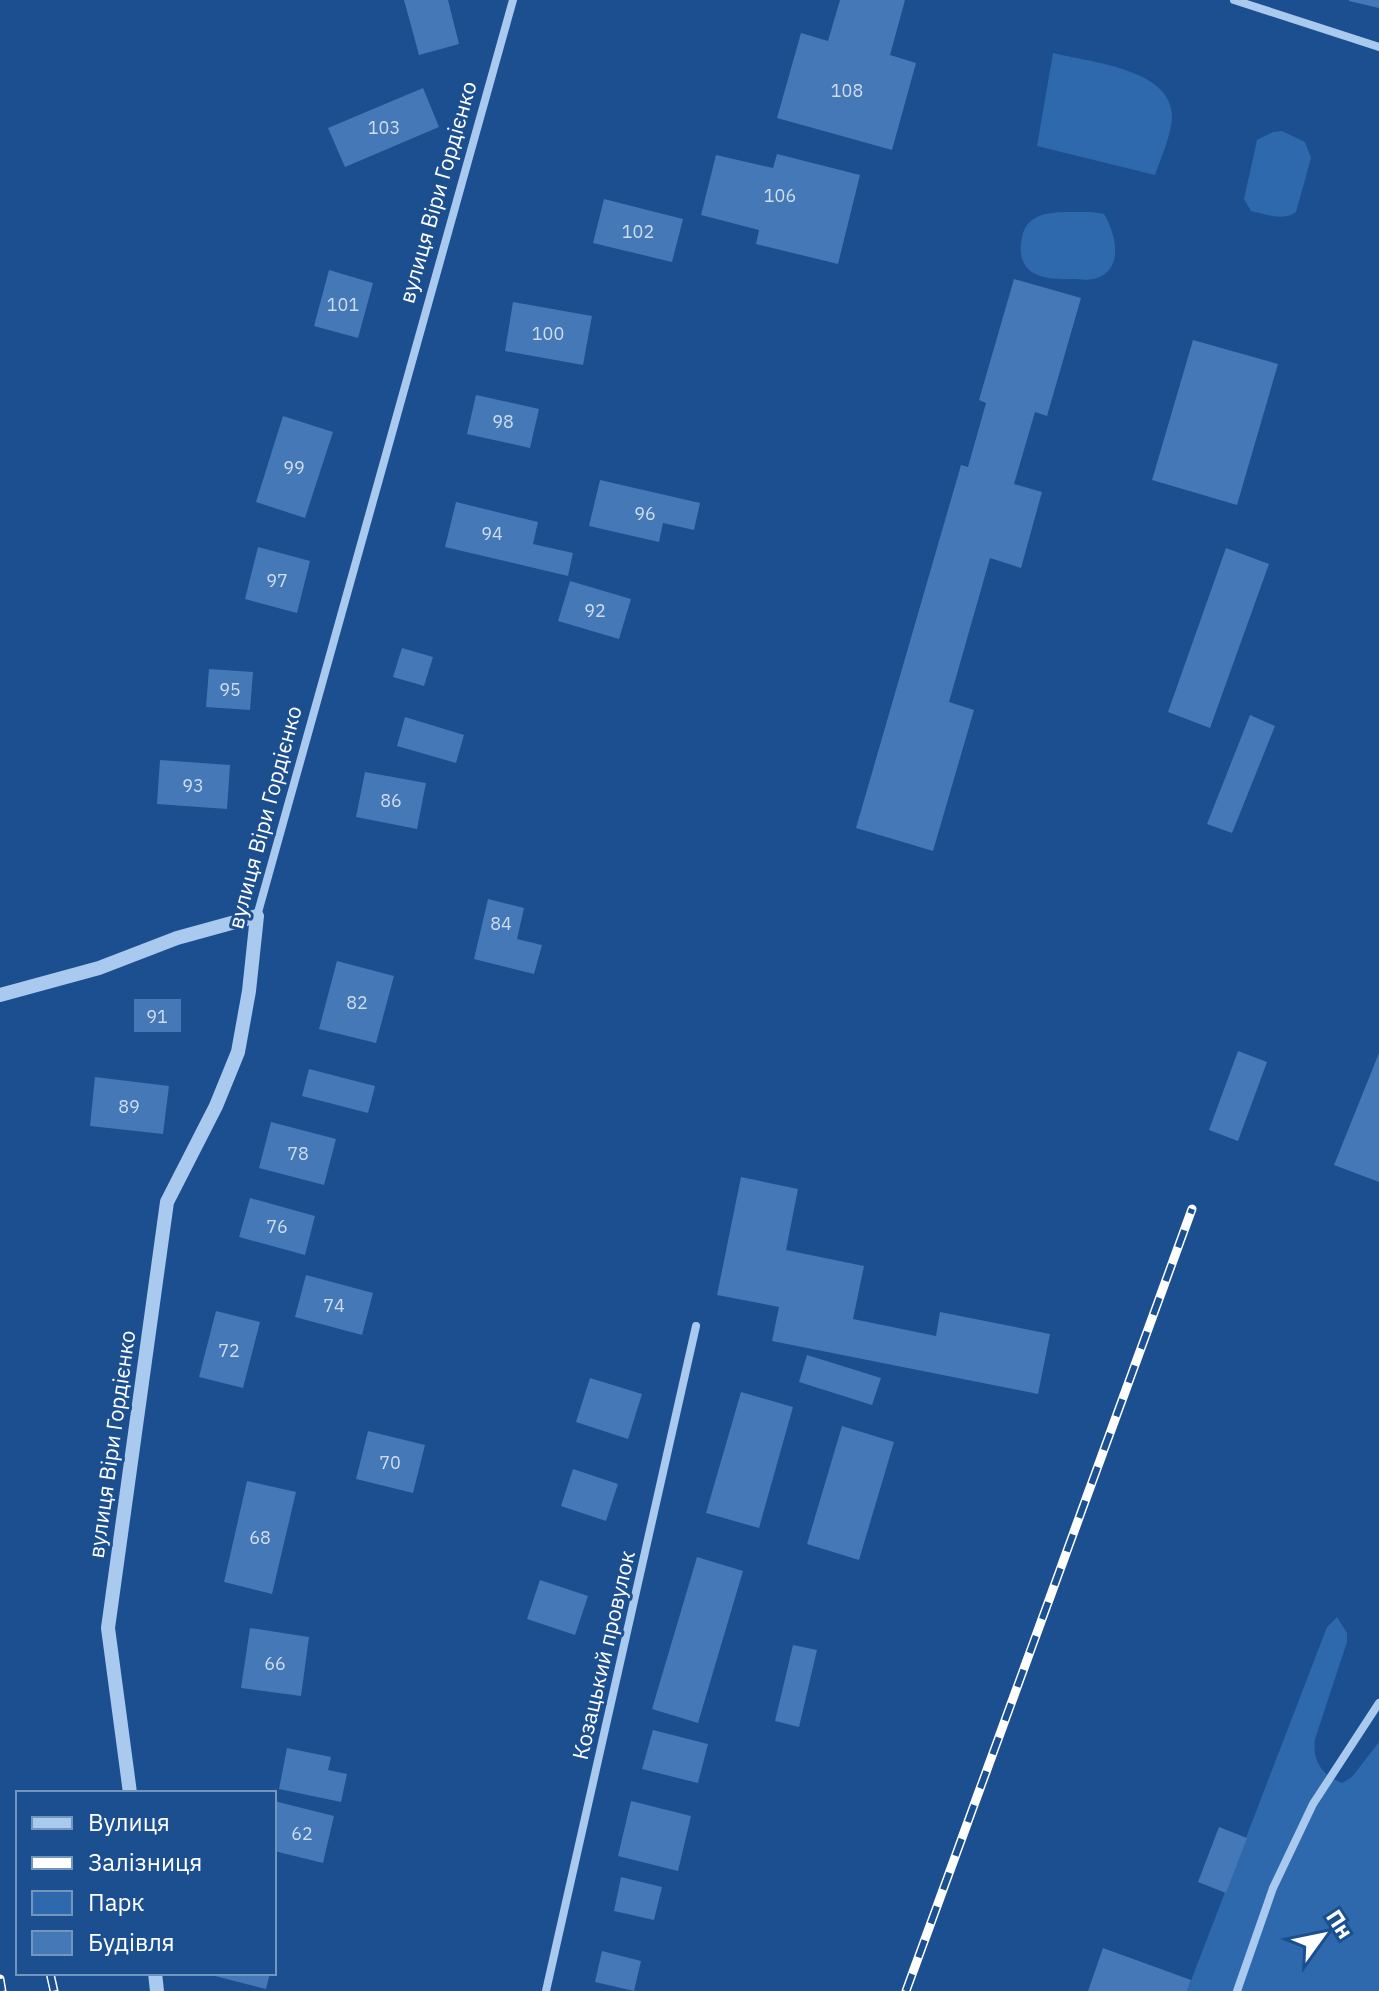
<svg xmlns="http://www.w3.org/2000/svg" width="1379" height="1991" font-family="'IBM Plex Sans',sans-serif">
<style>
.green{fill:#2e69ad}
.building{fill:#4478b7}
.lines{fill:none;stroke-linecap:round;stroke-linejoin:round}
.minor{stroke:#a9c9ee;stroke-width:8}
.tertiary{stroke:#a9c9ee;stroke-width:14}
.rail-casing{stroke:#fff;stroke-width:9}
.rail{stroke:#1b4f8f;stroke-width:6;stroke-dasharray:18;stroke-linecap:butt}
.labels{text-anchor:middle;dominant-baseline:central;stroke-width:6;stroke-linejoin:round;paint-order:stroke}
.number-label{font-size:18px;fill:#d0dded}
.street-label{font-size:22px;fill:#fff;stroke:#1b4f8f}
</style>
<rect width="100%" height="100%" fill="#1b4f8f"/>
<g class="green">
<path d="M1053,53c35,9 117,15 119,62 0,19 -11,42 -17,60l-118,-29z"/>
<path d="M1282,131l23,11 6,16 -15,54c-13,10 -30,2 -45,-1l-7,-12 13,-59 16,-8z"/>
<path d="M1091,212l13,2c11,18 21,54 -7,64 -8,3 -17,1 -25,1 -28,1 -58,-3 -50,-42 6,-31 45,-24 69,-25z"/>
<path d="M1337,1617l10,16v9l-32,97c-3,22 7,36 27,44l10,-6 27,-35v249h-192l140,-364z"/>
</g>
<g class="building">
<path d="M404,0h44l11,44 -40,11z"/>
<path d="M840,0h65l-15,55 26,8 -24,87 -115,-32 24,-85 27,8z"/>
<path d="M1349,0h30v8l-30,-7z"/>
<path d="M423,88l16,39 -94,40 -17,-39z"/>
<path d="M777,154l83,21 -22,89 -82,-20 3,-14 -58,-15 15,-60 57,13z"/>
<path d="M604,199l79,20 -11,43 -79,-19z"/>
<path d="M329,270l44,13 -15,55 -44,-12z"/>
<path d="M1014,279l67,19 -34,118 -12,-4 -21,72 28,8 -21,76 -31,-10 -41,144 25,8 -41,141 -77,-23 105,-363 7,2 18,-64 -7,-3z"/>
<path d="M513,302l79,14 -9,49 -78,-14z"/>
<path d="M1193,340l85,24 -41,141 -85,-25z"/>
<path d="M476,395l63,14 -9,39 -63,-14z"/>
<path d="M283,416l50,16 -28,86 -49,-16z"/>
<path d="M600,480l100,23 -6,27 -31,-7 -4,19 -70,-16z"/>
<path d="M456,502l82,20 -5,22 40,9 -5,23 -123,-29z"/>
<path d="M258,547l52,14 -13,52 -52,-14z"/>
<path d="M1226,548l43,16 -59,164 -42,-16z"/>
<path d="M570,581l61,18 -12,40 -61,-18z"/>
<path d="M402,648l31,9 -9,29 -31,-9z"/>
<path d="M209,669l44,3 -3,38 -44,-3z"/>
<path d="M1250,715l25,11 -43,107 -25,-9z"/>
<path d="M405,717l59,18 -8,28 -59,-17z"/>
<path d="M160,760l70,5 -3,44 -70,-5z"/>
<path d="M365,772l61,11 -9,46 -61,-12z"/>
<path d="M488,899l36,9 -7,31 25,6 -8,29 -60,-15z"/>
<path d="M337,961l57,15 -18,67 -57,-14z"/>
<rect x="134" y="999" width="47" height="33"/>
<path d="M1238,1051l29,11 -29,79 -29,-11z"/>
<path d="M1379,1053v129l-45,-17z"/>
<path d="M309,1069l66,17 -7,27 -66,-17z"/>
<path d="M95,1077l74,9 -6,48 -73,-8z"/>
<path d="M271,1122l65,17 -12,46 -65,-17z"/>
<path d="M741,1177l57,12 -12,61 78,16 -11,53 83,17 4,-24 110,22 -12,60 -266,-53 7,-34 -62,-12z"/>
<path d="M250,1198l65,18 -10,39 -66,-18z"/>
<path d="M306,1275l67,18 -11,42 -67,-18z"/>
<path d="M216,1311l44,11 -17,66 -44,-11z"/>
<path d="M807,1355l74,23 -9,27 -73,-23z"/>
<path d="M590,1378l52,16 -14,45 -52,-17z"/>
<path d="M741,1392l52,15 -34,121 -53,-15z"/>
<path d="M842,1426l52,16 -35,118 -52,-16z"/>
<path d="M368,1431l57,14 -12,48 -57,-14z"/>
<path d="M573,1469l45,15 -12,37 -45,-15z"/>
<path d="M247,1481l49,11 -24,102 -48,-12z"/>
<path d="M697,1557l46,14 -45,152 -46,-14z"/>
<path d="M540,1580l48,16 -13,39 -48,-16z"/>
<path d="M250,1628l59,9 -8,59 -60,-8z"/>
<path d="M793,1645l24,5 -18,77 -24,-6z"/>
<path d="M653,1730l55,14 -10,39 -56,-14z"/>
<path d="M287,1748l44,9 -3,13 19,4 -6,28 -62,-13z"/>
<path d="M274,1801l60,15 -11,47 -49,-12z"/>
<path d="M631,1801l60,15 -13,55 -60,-15z"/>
<path d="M1219,1827l28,11 -21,55 -28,-11z"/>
<path d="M621,1877l41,10 -8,33 -40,-9z"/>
<path d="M1103,1948l88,32 -4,11h-99z"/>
<path d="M602,1951l39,10 -7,30 -39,-9z"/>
<path d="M203,1973h67l-4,16z"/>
</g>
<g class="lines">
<g class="minor">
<path d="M1234,0l145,47"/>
<path d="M257,916l256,-916"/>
<path d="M546,1991l150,-665"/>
<path d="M1237,1991l36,-103 40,-84 66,-101"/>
</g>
<g class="tertiary">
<path d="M0,995l99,-27 78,-30 80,-22 -8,75 -11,61 -22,54 -49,96 -59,426 22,165"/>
<path d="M155,1973l2,18"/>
</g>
<defs>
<g id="rail">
<path d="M50,1973l4,18"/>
<path d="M0,1979l2,12"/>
<path d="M906,1991l286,-782"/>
</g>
</defs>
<use href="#rail" class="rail-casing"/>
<use href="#rail" class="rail"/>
</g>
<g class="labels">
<g class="number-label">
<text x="847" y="90">108</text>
<text x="384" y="127">103</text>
<text x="780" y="195">106</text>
<text x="638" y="231">102</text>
<text x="343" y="304">101</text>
<text x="548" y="333">100</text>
<text x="503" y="421">98</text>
<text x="294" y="467">99</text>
<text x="645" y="513">96</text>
<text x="492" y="533">94</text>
<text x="277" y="580">97</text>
<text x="595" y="610">92</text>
<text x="230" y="689">95</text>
<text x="193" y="785">93</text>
<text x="391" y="800">86</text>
<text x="501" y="923">84</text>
<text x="357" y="1002">82</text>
<text x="157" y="1016">91</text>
<text x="129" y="1106">89</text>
<text x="298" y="1153">78</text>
<text x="277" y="1226">76</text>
<text x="334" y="1305">74</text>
<text x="229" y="1350">72</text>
<text x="390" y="1462">70</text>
<text x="260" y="1537">68</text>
<text x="275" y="1663">66</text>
<text x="302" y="1833">62</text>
</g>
<g class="street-label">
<text transform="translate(437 192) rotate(-74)">вулиця Віри Гордієнко</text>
<text transform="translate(264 817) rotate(-75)">вулиця Віри Гордієнко</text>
<text transform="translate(111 1444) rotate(-82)">вулиця Віри Гордієнко</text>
<text transform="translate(603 1655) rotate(-77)">Козацький провулок</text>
</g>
</g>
<rect x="16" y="1791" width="260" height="184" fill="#1b4f8f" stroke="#7695bc" stroke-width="2"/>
<rect x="32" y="1817" width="40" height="12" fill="#a9c9ee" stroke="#7695bc" stroke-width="2"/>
<text x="88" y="1831" font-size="24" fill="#ffffff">Вулиця</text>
<rect x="32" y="1857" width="40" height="12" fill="#ffffff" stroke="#7695bc" stroke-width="2"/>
<text x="88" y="1871" font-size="24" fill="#ffffff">Залізниця</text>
<rect x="32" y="1891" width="40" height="24" fill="#2e69ad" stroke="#7695bc" stroke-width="2"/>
<text x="88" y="1911" font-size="24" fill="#ffffff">Парк</text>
<rect x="32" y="1931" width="40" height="24" fill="#4478b7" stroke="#7695bc" stroke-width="2"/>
<text x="88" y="1951" font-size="24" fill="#ffffff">Будівля</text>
<g transform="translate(1323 1935) rotate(57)" stroke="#1b4f8f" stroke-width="6" paint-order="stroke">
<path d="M0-6L14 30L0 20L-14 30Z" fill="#ffffff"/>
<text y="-12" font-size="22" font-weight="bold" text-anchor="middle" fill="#ffffff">Пн</text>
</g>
</svg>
